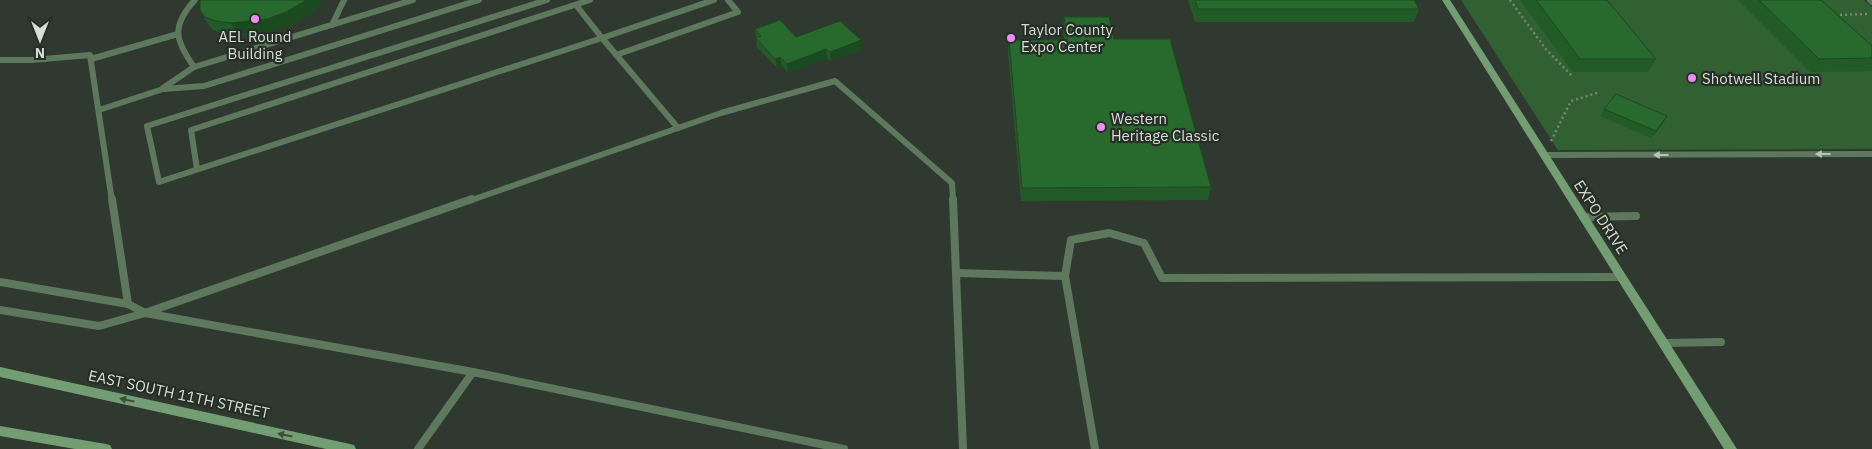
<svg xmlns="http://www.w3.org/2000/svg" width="1872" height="449" font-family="'IBM Plex Sans',sans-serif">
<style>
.green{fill:#316133}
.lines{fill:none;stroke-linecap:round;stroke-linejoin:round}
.path{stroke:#7b837b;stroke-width:2.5;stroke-dasharray:2 3;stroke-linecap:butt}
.lane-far1{stroke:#5e785e;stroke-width:6}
.lane{stroke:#5e785e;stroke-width:8}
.secondary{fill:#739d73;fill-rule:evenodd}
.wall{fill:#225a28}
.shaded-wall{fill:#1c4a20}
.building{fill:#28692e;stroke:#1c4a20}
.oneway{fill:#b9c4b9}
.oneway2{fill:#3c503c}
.poi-dot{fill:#f08bf6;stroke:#252f25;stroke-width:2}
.labels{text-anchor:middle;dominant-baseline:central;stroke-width:4.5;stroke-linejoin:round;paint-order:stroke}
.poi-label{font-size:15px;fill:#d7ded7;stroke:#252f25;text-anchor:start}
.street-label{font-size:15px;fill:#d7ded7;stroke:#252f25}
</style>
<rect width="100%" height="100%" fill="#2f392f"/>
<path class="green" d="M1461,0h403l8,7v142l-314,1z"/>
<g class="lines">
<g class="path">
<path d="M1510,0l35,48 27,28"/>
<path d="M1835,15l34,-1"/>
<path d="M1551,141l20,-40 29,-9"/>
</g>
<g class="lane-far1">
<path d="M547,0l-400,126 12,56 443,-144 -26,-33"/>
<path d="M1870,0l2,2"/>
<path d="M332,25l12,-25"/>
<path d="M616,55l122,-43 -10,-12"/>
<path d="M91,59l87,-25"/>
<path d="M0,60h32l58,-5 22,146"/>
<path d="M194,67c-19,-27 -23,-41 1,-67"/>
<path d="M163,88l31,-21 219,-67"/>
<path d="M99,110l64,-21 41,-3 275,-86"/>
<path d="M678,128l-76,-90 112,-38"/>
<path d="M1544,155l328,-1"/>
<path d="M197,169l-6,-39 399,-130"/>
<path d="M469,201l252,-88 114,-32 117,102 1,18"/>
</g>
<g class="lane">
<path d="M112,199l16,105 17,9"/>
<path d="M472,199l-327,114 328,59"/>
<path d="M953,199l10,250"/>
<path d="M1583,217l53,-1"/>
<path d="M956,273l109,3 6,-36 38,-7 35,10 18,35 459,-1"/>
<path d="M1065,276l30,173"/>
<path d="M0,282l128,22"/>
<path d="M0,310l99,16 46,-13"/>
<path d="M1663,343l58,-1"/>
<path d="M418,449l55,-77 371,77"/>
</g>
<g class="secondary">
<path d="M1442,0h8l287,449h-13z"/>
<path d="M0,367l350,77 4,1 2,4h-30l-326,-72z"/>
<path d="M0,426l106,18 4,1 2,4h-37l-75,-13z"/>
</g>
</g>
<g class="wall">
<path d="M1188,0h226l5,9 -5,13h-219z"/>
<path d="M1520,0h87l49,59 -8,13h-75z"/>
<path d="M1738,0h83l51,46v25l-62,1z"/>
<path d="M319,6l-11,10 -16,9 -19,6 -35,5 -15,-2 -10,-4 -6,-7 -7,-13z"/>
<path d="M1064,17l50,22 97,148 -3,13 -187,1 -13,-148 1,-13h55l-1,-10z"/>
<path d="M755,29l41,8 65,13 -31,11 -3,-3 -39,15 -6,-7 -5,2 -20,-21z"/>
<path d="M1604,109l59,14 -12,15 -51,-22z"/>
</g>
<g class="shaded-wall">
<path d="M306,0h16l-3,6 -11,10 -16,9 -19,6 -35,5 -7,-13z"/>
<path d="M861,40v10l-31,11v-9z"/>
<path d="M826,49l1,9 -39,15 -1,-9z"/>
<path d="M780,57l2,9 -5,2 -2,-9z"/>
<path d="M1667,116l-4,7 -12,15 5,-7z"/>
</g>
<g class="building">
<path d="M201,0h105l-4,3 -16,9 -19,7 -36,4 -15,-2 -11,-4 -5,-7v-8z"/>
<path d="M1195,0h219l5,9h-221z"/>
<path d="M1536,0h71l49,59h-76z"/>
<path d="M1759,0h62l51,46v12l-53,1z"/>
<path d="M1064,17h45l5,22h56l41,148 -189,1 -13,-148h59z"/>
<path d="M780,20l16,17 44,-16 21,19 -31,12 -4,-3 -39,15 -7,-7 -5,2 -19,-21 5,-2 -6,-7z"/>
<path d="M1616,94l51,22 -11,15 -52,-22z"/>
</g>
<defs><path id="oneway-solid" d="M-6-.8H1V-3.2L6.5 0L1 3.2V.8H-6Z" transform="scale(1.25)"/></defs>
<g class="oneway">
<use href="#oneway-solid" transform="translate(1823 154) rotate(180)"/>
<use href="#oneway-solid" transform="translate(1661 155) rotate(180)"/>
</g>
<g class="oneway2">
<use href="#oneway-solid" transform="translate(127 400) rotate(-168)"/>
<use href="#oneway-solid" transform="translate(285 435) rotate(-168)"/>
</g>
<g class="poi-dot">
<circle cx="255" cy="19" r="5"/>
<circle cx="1011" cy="38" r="5"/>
<circle cx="1692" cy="78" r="5"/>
<circle cx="1101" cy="127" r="5"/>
</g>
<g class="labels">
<g class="poi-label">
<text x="1021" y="29">Taylor County<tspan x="1021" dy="17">Expo Center</tspan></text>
<text x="255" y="36" text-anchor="middle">AEL Round<tspan x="255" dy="17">Building</tspan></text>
<text x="1702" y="78">Shotwell Stadium</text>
<text x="1111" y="118">Western<tspan x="1111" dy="17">Heritage Classic</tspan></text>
</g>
<g class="street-label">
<text transform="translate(1601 217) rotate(57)">EXPO DRIVE</text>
<text transform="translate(179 394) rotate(12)">EAST SOUTH 11TH STREET</text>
</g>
</g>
<g transform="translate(40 40) rotate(180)" stroke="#252f25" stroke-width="4" paint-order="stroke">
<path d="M0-4L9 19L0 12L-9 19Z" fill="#d7ded7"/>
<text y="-8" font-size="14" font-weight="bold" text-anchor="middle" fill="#d7ded7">N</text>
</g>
</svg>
